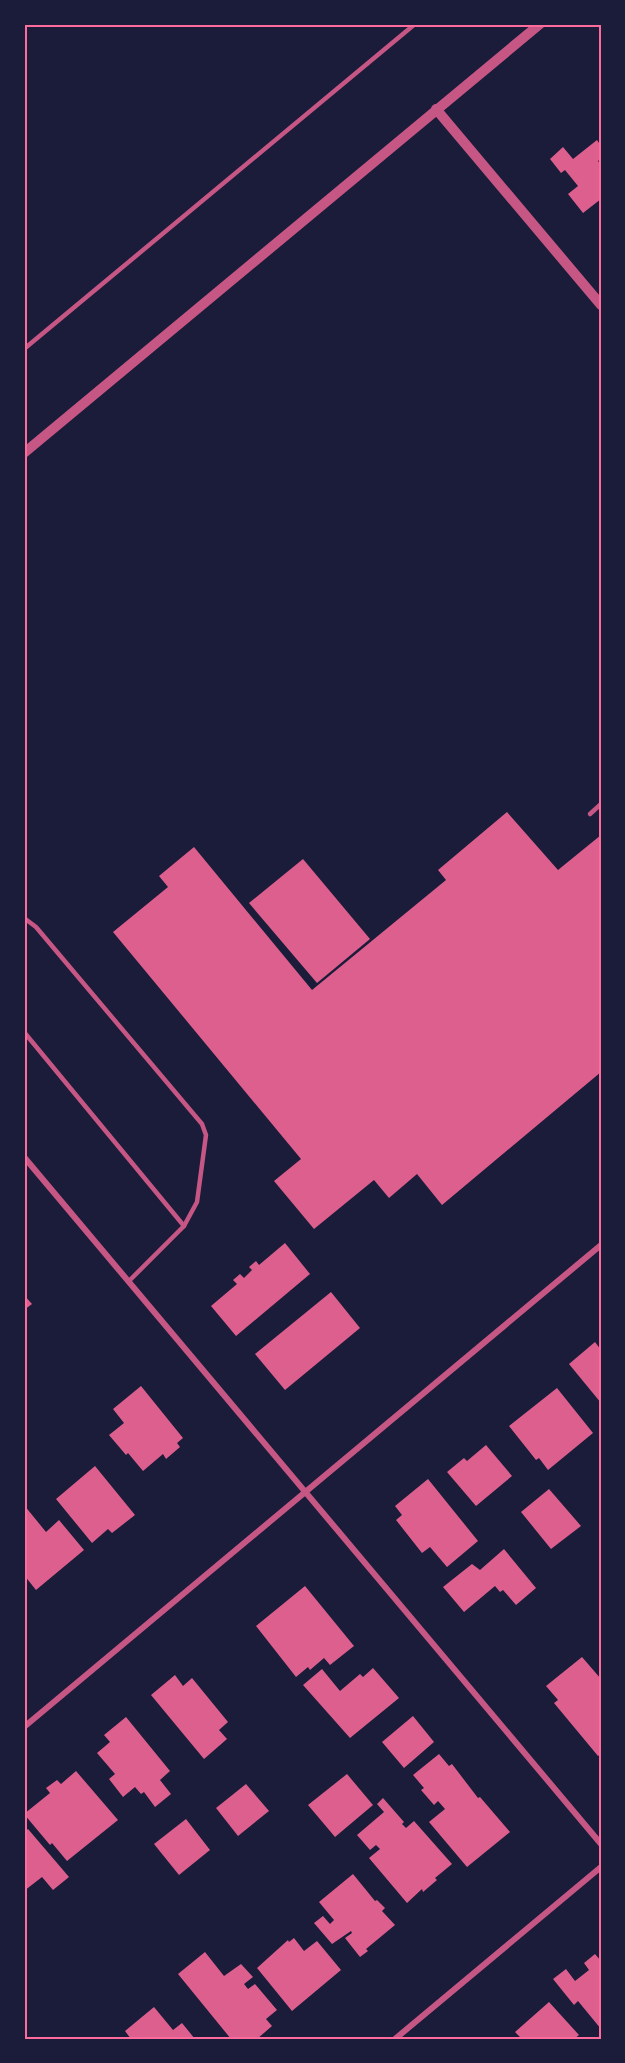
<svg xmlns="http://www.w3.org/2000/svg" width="625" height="2063" font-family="Barlow,sans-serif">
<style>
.building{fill:#dd5f8e}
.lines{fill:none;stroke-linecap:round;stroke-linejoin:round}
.service{stroke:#c65784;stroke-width:4.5}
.minor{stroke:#c65784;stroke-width:6}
.tertiary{stroke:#c65784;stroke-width:10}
.neatline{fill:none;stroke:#ff6b9d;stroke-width:2}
</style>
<rect width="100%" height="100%" fill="#1b1b3a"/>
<g class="building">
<path d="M597,140l4,6v12l-3,3 3,4v17l-2,1 2,2v14l-18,14 -15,-19 10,-8 -13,-16 -4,3 -11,-14 13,-12 10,12z"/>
<path d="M507,812l51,58 43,-35v237l-159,133 -25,-31 -28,24 -15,-18 -60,49 -40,-48 27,-22 -188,-227 55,-45 -9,-11 35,-29 118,143 134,-110 -8,-10z"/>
<path d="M303,859l67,80 -53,44 -68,-80z"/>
<path d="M285,1243l25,31 -74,62 -25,-30 26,-22 -4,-4 7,-6 4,4 8,-8 -3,-3 7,-6 3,4z"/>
<path d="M331,1292l29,36 -75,62 -30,-36z"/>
<path d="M24,1295l8,9 -8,6z"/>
<path d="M595,1342l6,8v53l-32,-39z"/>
<path d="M141,1386l42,52 -6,5 3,4 -14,12 -3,-5 -20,17 -15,-18 -2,2 -17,-20 15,-12 -11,-14z"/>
<path d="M557,1388l36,45 -45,37 -9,-12 -3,2 -27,-34z"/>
<path d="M486,1445l26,31 -36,30 -29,-34 17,-14 3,3z"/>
<path d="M95,1466l40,49 -23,18 -4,-4 -16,14 -36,-44z"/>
<path d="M428,1479l50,62 -31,26 -17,-20 -8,6 -26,-33 6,-5 -7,-9z"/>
<path d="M549,1489l32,37 -30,23 -30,-37z"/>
<path d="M24,1505l22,27 13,-12 25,30 -48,40 -12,-15z"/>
<path d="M504,1549l32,39 -20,17 -13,-15 -3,2 -5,-6 -31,26 -21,-25 29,-23 8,6z"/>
<path d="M305,1586l49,60 -24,19 -6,-7 -14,12 -2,-3 -12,10 -40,-51z"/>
<path d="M582,1657l19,22v75l-3,2 -44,-53 4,-3 -12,-14z"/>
<path d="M373,1668l26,30 -49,40 -47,-53 19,-16 18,22 20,-17 3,3z"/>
<path d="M175,1675l8,11 9,-8 36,44 -9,8 8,9 -23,20 -53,-64z"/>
<path d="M413,1716l21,26 -30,26 -22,-26z"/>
<path d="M126,1717l44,54 -10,9 11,14 -16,13 -11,-15 -3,2 -6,-7 -12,10 -14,-18 6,-5 -18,-21 13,-11 -6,-7z"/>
<path d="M439,1754l10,12 3,-2 26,34 2,-1 30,35 -43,35 -38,-45 16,-13 -7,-8 -4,4 -13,-15 3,-2 -11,-13z"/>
<path d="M76,1771l42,49 -51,41 -15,-18 -2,2 -26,-31 26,-21 -4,-5 11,-8 4,4z"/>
<path d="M347,1774l26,31 -38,32 -27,-32z"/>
<path d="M246,1784l23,27 -31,25 -22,-28z"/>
<path d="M383,1798l21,24 -2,2 4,4 8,-7 38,43 -17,14 2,2 -14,12 -1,-3 -15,14 -38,-45 11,-9 -4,-4 -6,5 -13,-15 27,-23 -7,-8z"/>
<path d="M186,1819l24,31 -31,25 -25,-31z"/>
<path d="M28,1829l41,48 -16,13 -11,-13 -18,14v-59z"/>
<path d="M353,1874l22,27 2,-1 8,8 -3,3 13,14 -29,24 2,2 -8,6 -15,-19 7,-5 -1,-2 -19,13 -18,-21 9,-7 7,8 4,-4 -15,-18z"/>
<path d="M294,1938l10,13 13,-10 24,29 -49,41 -35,-43 31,-28 1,2z"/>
<path d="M205,1952l19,24 17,-12 12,13 -9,7 4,5 7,-5 22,26 -11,9 6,7 -15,13h-26l-53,-65z"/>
<path d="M595,1954l6,7v68l-23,-28 -4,4 -21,-26 13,-10 9,12 14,-11 -5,-7z"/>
<path d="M549,2002l30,33 -5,4 -3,-2 -49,2 -7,-7z"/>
<path d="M154,2007l19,23 9,-7 13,16h-64l-6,-8z"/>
</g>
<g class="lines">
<g class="service">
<path d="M24,349l391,-325"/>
<path d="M590,814l11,-10"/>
<path d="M24,918l12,9 166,197 4,11 -9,67 -13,24 -55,55"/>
<path d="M24,1032l160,194"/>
</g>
<g class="minor">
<path d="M24,1157l577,687"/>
<path d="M24,1727l577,-482"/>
<path d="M395,2039l206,-172"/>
</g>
<g class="tertiary">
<path d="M436,109l165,196"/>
<path d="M24,453l516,-429"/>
</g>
</g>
<rect width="625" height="2063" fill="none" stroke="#1b1b3a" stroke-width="51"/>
<rect x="26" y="26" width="574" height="2012" class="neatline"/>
</svg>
